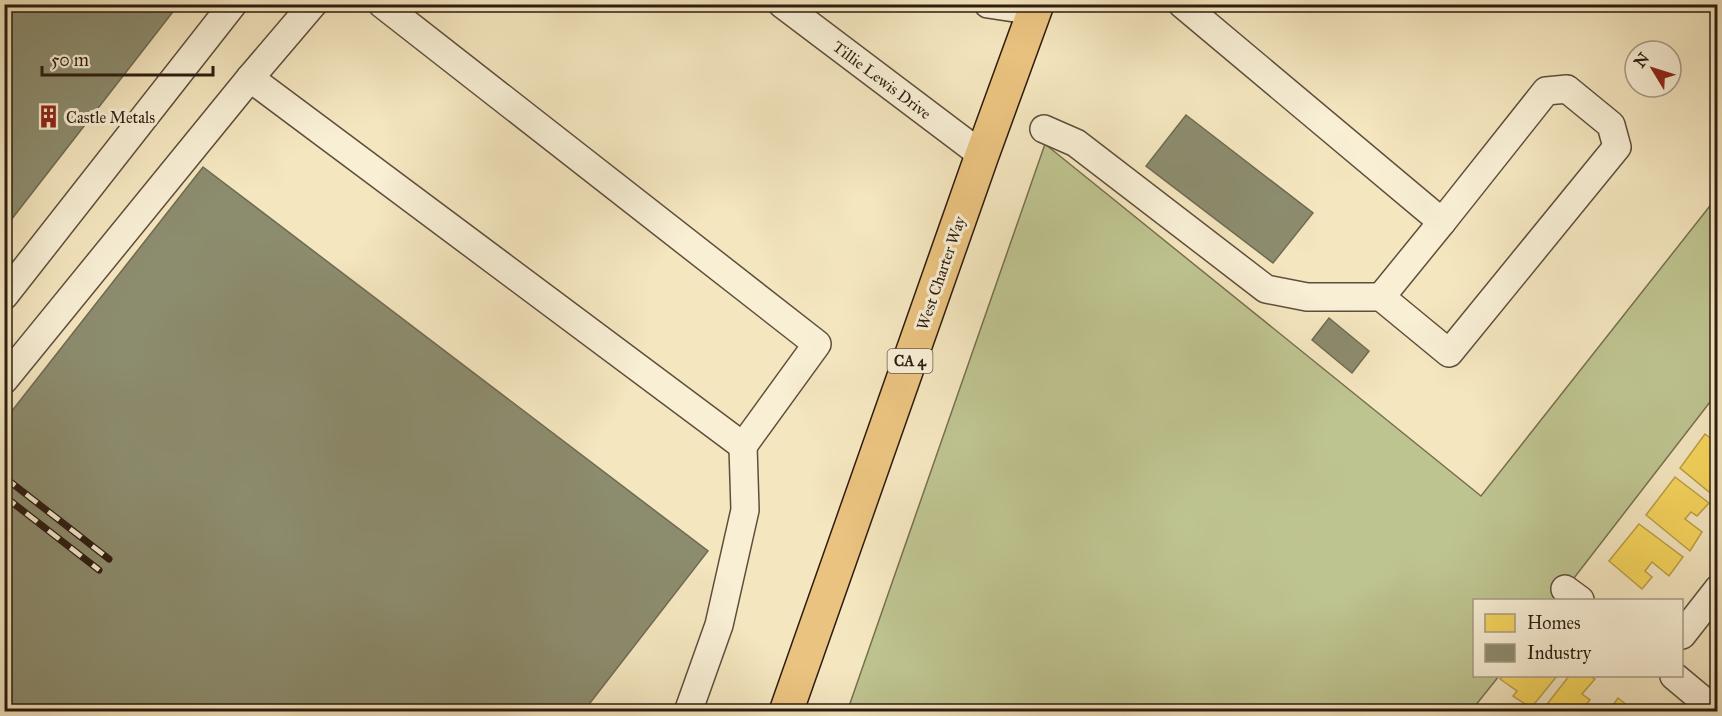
<svg xmlns="http://www.w3.org/2000/svg" width="1722" height="716" font-family="'IM FELL Great Primer',serif">
<style>
.green{fill:#bec490;stroke:#767050;stroke-width:1.5}
.homes{fill:#f6d55c;stroke:#ba9e45;stroke-width:1.5}
.industry{fill:#8c8c6e;stroke:#706a52;stroke-width:1.5}
.lines{fill:none;stroke-linecap:round;stroke-linejoin:round}
.minor-casing{stroke:#5f4e3c;stroke-width:30}
.highway-casing{stroke:#2d1c10;stroke-width:36}
.minor{stroke:#f8efd5;stroke-width:27}
.highway{stroke:#eac380;stroke-width:33}
.rail-casing{stroke:#2d1c10;stroke-width:7}
.rail{stroke:#f8efd5;stroke-width:4.5;stroke-dasharray:14;stroke-linecap:butt}
.labels{text-anchor:middle;dominant-baseline:central;stroke-width:6;stroke-linejoin:round;paint-order:stroke}
.shield{fill:#f8efd5;stroke:#6a5b4b;stroke-width:1.5}
.shield-label{font-size:15px;font-weight:bold;fill:#2d1c10}
.street-label{font-size:16px;fill:#2d1c10;stroke:#f8efd5}
.poi-label{font-size:16px;fill:#2d1c10;stroke:#f8efd5;text-anchor:start}
</style>
<rect width="100%" height="100%" fill="#f4e6bf"/>
<filter id="stains"><feTurbulence type="fractalNoise" baseFrequency=".00333" numOctaves="4"/><feColorMatrix values="0 0 0 0 .2 0 0 0 0 .09 0 0 0 0 .02 0 0 0 .5 -.17"/></filter>
<radialGradient id="worn" r=".72"><stop offset=".6" stop-color="#630" stop-opacity="0"/><stop offset="1" stop-color="#630" stop-opacity=".3"/></radialGradient>
<path class="green" d="M1045,144l436,352 236,-299v196l-160,207h-83v76h25l-28,35 -624,1z"/>
<g class="homes">
<path d="M1705,434l13,10v37l-9,11 -29,-24z"/>
<path d="M1675,477l34,26 -12,13 -6,-4 -6,7 17,13 -12,19 -44,-36z"/>
<path d="M1639,524l44,33 -14,19 -17,-14 -7,9 7,6 -10,12 -33,-28z"/>
<path d="M1503,676h54l-26,32 -18,-12 4,-5 -17,-12z"/>
<path d="M1569,676h21l5,3 -13,15 8,6 -5,6 8,6h-52z"/>
<path d="M1618,698l18,14h-28z"/>
</g>
<g class="industry">
<path d="M4,4h175l-175,225z"/>
<path d="M1186,115l127,98 -40,50 -127,-97z"/>
<path d="M203,167l505,384 -125,161h-579v-291z"/>
<path d="M1329,318l40,33 -17,22 -40,-33z"/>
</g>
<g class="lines">
<defs>
<g id="minor">
<path d="M313,4l-63,74 493,368 74,-102 -435,-340"/>
<path d="M782,4l200,151"/>
<path d="M988,4l47,7"/>
<path d="M1044,129l32,14 190,146 41,8h74l68,56 168,-206 -6,-22 -44,-36 -21,2 -104,131 -260,-218"/>
<path d="M4,296l229,-292"/>
<path d="M1381,297l61,-75"/>
<path d="M4,380l246,-302"/>
<path d="M1565,589l15,11"/>
<path d="M1682,635l36,-46"/>
<path d="M1674,676l43,36"/>
<path d="M688,712l31,-87 26,-115 -2,-64"/>
</g>
<path id="highway" d="M786,712l196,-557 55,-151"/>
</defs>
<use href="#minor" class="minor-casing"/>
<use href="#highway" class="highway-casing"/>
<use href="#minor" class="minor"/>
<use href="#highway" class="highway"/>
<defs>
<g id="rail">
<path d="M4,477l105,82"/>
<path d="M4,496l95,74"/>
</g>
</defs>
<use href="#rail" class="rail-casing"/>
<use href="#rail" class="rail"/>
</g>
<defs>
<symbol id="building-bare" viewBox="-9 -9 18 18"><path d="M-4-6H4V6H1V3H-1V6H-4ZM-2.5-4.3h1.7v1.8h-1.7ZM.8-4.3h1.7v1.8H.8ZM-2.5-1h1.7V.8h-1.7ZM.8-1h1.7V.8H.8Z" fill="#8f2418" stroke="#f8efd5" stroke-width="2.5" paint-order="stroke"/></symbol>
</defs>
<g fill-rule="evenodd">
<use href="#building-bare" x="32" y="100" width="33" height="33"/>
</g>
<g class="labels">
<rect class="shield" x="887.5" y="349" width="45" height="24" rx="4.5"/>
<g class="shield-label">
<text x="910" y="361">CA 4</text>
</g>
<g class="street-label">
<text transform="translate(882 80) rotate(37)">Tillie Lewis Drive</text>
<text transform="translate(941 273) rotate(-71)">West Charter Way</text>
</g>
<g class="poi-label">
<text x="66" y="117">Castle Metals</text>
</g>
</g>
<rect width="1722" height="716" fill="none" stroke="#f4e6bf" stroke-width="24"/>
<rect x="6" y="6" width="1710" height="704" fill="none" stroke="#2d1c10" stroke-width="3"/>
<rect x="12" y="12" width="1698" height="692" fill="none" stroke="#2d1c10" stroke-width="1.5"/>
<rect x="1473" y="599" width="210" height="78" fill="#f8efd5" stroke="#a79b86" stroke-width="1.5"/>
<rect x="1485" y="614" width="30" height="18" fill="#f6d55c" stroke="#a79b86" stroke-width="1.5"/>
<text x="1527" y="629" font-size="18" fill="#2d1c10">Homes</text>
<rect x="1485" y="644" width="30" height="18" fill="#8c8c6e" stroke="#a79b86" stroke-width="1.5"/>
<text x="1527" y="659" font-size="18" fill="#2d1c10">Industry</text>
<g transform="translate(1653 69) rotate(308)"><circle r="28" fill="#f8efd5" stroke="#a79b86" stroke-width="1.5"/>
<path d="M0-4.5L10 22L0 15L-10 22Z" fill="#8f2418"/>
<text y="-9" font-size="16" font-weight="bold" text-anchor="middle" fill="#2d1c10">N</text>
</g>
<path d="M42 66v9h171v-9" fill="none" stroke="#2d1c10" stroke-width="3"/>
<text x="51" y="66" font-size="18" fill="#2d1c10" stroke="#f8efd5" stroke-width="4.5" paint-order="stroke">50 m</text>
<rect width="100%" height="100%" filter="url(#stains)"/>
<rect width="100%" height="100%" fill="url(#worn)"/>
</svg>
